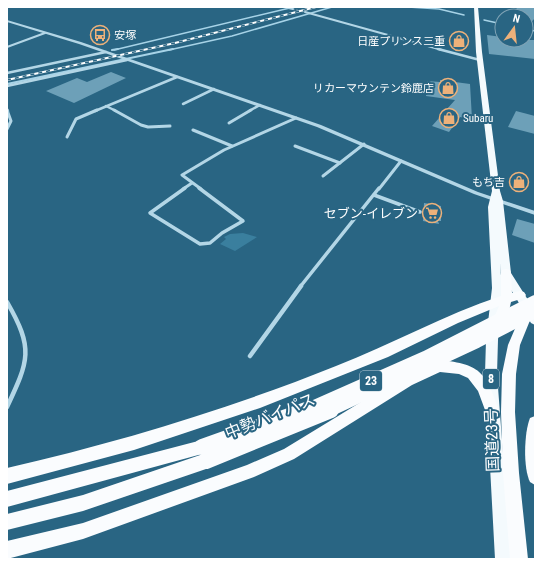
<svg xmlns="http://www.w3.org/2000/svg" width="542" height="566" font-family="'Roboto Condensed','Noto Sans JP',sans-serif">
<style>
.green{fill:#3a7f9e}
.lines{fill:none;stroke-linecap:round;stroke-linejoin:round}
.stream-far1{stroke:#a7d3e7;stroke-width:1.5}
.stream{stroke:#a7d3e7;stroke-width:2}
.building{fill:#6da0b8}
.minor-tunnel{stroke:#497c96;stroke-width:2;stroke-dasharray:2 1;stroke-linecap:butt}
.minor-far4{stroke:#b3d6e6;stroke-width:2}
.minor-far3{stroke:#b3d6e6;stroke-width:2.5}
.minor-far2{stroke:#b3d6e6;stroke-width:3}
.minor-far1{stroke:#b3d6e6;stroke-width:3.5}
.minor{stroke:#b3d6e6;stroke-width:4.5}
.tertiary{fill:#b3d6e6;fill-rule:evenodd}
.primary{fill:#f4fafd;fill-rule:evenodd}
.trunk{fill:#fafcfe;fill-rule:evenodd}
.rail-casing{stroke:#fff;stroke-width:2}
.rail{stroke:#296583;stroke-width:1.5;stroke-dasharray:4;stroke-linecap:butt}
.trunk-bridge-far1{stroke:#fafcfe;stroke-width:12}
.trunk-bridge{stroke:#fafcfe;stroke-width:16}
.labels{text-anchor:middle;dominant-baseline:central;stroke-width:4;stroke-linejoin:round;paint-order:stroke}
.far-poi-label{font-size:11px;fill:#fff;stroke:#296583;text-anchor:end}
.shield{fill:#296583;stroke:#bfd1da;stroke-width:1}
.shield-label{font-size:12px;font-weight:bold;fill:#fff}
.poi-label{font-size:13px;fill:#fff;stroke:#296583;text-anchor:end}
.near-street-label{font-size:16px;fill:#fff;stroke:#296583}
</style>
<rect width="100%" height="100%" fill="#296583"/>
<path class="green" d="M243,233l14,4 -22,14 -15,-7 6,-5 -2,-2 6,-3z"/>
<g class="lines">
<g class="stream-far1">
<path d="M408,7l31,2 25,6"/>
<path d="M484,20l18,4"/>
<path d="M526,29l9,2"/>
<path d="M114,50l180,-43"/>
<path d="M169,50l63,-14 100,-29"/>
</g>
<g class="stream">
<path d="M112,50l6,-1"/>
<path d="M7,84l166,-35"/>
</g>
</g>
<g class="building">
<path d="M518,7h17v11l-9,10v-12h-17z"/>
<path d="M487,35l15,2v3h33v19l-46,-5z"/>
<path d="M111,72l15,6 -52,25 -28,-12 31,-13 10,4z"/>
<path d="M440,80l30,4 2,35 -12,-2 -11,15 -17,-6 23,-26 -29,-4 1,-15 13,1z"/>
<path d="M516,111l19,5v18l-27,-7z"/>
<path d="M514,175l14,4 -5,12 -10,-3v-2l-3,-1z"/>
<path d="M424,203l17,3v15h-3l1,3 -16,-3z"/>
<path d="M517,219l18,5v19l-23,-8z"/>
</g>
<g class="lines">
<path class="minor-tunnel" d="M293,9l12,3"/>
<g class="minor-far4">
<path d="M284,7l9,2"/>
<path d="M305,12l137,38"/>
<path d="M7,47l38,-14"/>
</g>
<g class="minor-far3">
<path d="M438,49l42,11"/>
<path d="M7,73l99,-21"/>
<path d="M7,86l120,-26"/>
<path d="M183,104l31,-15"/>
<path d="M106,106l10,5"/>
<path d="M7,109l1,2"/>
<path d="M95,111l82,-34"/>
<path d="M249,111l11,-6"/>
</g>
<g class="minor-far2">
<path d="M114,110l27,15 7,2 22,-1"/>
<path d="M229,123l22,-13"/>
<path d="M7,129l4,-8 -4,-11"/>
<path d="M193,130l39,16"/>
<path d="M67,137l9,-18 21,-9"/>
<path d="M295,146l45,17"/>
<path d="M323,176l41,-32"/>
<path d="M183,189l9,-6"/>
<path d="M201,189l-19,-14 42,-25 72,-32"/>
<path d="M379,189l22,-28"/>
</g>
<g class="minor-far1">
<path d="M185,188l-35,25 50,31 10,-1 12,-10 21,-12 -44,-33"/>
<path d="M374,195l46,17"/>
<path d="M300,287l79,-99"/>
</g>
<g class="minor">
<path d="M7,302c27,47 22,58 0,105"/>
<path d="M250,356l51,-70"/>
</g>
<path class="tertiary" d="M7,20l74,22 240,83 157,67 57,19v4l-61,-21 -157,-67 -238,-83 -72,-22z"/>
<path class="primary" d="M474,7h4l4,45 18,139 3,10 8,72 24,38v14l-4,-2 -30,-50 -1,-10 2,25 -4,52 -1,34 14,185h-16l-10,-185 1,-34 6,-52 -4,-81 4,-16 -16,-139z"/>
<g class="trunk">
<path d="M506,269l4,1 1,3 1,20 8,-2 4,1 2,3 -2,3 -13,4 -2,9 -7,16 -4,1 -4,-1 -2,-4 7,-17 -41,17 -70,34 -128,51 -126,42 -127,34v-16c112,-26 222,-59 329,-102 56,-22 108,-51 165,-70v-23l1,-3z"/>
<path d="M527,308l4,2 2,3 -13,32 -4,29 -1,38 4,61 9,86h-18l-7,-86 -2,-61 1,-38 6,-29 15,-35z"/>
<path d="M439,360c44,4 47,14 61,53l-2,5 -5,2 -5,-2 -10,-27 -10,-13 -9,-4 -19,-2 -28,13 -118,74 -40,18 -171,62 -76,20v-18l76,-18 164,-58 37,-16 118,-72z"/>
<path d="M535,416v69l-5,-3c-7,-14 -6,-49 0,-64z"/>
<path d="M202,440l5,2 2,5 -2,5 -5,2 -195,53v-16z"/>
<path d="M206,453l5,3 3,5 -3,5 -5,3 -123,42 -76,19v-16l76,-19z"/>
</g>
<defs>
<path id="rail" d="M7,80l168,-37 141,-36"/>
</defs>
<use href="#rail" class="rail-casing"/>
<use href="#rail" class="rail"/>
<g class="trunk-bridge-far1">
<path d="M303,411l122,-54 110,-56"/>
<path d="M329,411l148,-69 58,-30"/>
</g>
<g class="trunk-bridge">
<path d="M202,447l104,-37"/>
<path d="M206,461l125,-51"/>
</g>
</g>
<defs>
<symbol id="bus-ring" viewBox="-11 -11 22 22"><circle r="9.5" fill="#296583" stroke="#edb17a" stroke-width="1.5"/><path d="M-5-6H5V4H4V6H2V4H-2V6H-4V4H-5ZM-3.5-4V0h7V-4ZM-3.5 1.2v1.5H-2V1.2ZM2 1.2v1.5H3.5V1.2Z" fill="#edb17a"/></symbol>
<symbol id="shop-ring" viewBox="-11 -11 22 22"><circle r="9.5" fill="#296583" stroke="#edb17a" stroke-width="1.5"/><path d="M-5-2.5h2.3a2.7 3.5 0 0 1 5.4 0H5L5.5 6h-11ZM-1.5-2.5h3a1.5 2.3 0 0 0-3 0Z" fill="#edb17a"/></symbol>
<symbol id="supermarket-ring" viewBox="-11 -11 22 22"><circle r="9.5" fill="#296583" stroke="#edb17a" stroke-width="1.5"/><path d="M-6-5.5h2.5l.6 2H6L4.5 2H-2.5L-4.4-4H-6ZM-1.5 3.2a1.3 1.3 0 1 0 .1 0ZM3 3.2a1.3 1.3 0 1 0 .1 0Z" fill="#edb17a"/></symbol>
</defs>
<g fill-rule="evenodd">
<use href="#bus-ring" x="89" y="24" width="22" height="22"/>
<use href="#shop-ring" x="448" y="30" width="22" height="22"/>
<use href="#shop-ring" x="437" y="77" width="22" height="22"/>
<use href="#shop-ring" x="438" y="107" width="22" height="22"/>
<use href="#shop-ring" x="508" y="171" width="22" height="22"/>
<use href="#supermarket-ring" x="421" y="202" width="22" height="22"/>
</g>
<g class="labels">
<g class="far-poi-label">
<text x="114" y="35" text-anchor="start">安塚</text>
<text x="445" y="41">日産プリンス三重</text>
<text x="434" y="88">リカーマウンテン鈴鹿店</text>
<text x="463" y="118" text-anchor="start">Subaru</text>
<text x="505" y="182">もち吉</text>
</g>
<g class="shield">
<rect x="483" y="369" width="16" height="20" rx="3"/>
<rect x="360" y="371" width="22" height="20" rx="3"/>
</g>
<g class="shield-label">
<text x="491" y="379">8</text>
<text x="371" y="381">23</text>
</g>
<g class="poi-label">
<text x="418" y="213">セブン-イレブン</text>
</g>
<g class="near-street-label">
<text transform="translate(270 416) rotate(-22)">中勢バイパス</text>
<text transform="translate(492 440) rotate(-92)">国道23号</text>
</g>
</g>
<rect width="542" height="566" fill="none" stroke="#ffffff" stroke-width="16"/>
<g transform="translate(514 28) rotate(15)"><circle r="19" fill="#296583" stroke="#7fa3b5"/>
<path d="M0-3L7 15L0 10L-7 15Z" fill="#edb17a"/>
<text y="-6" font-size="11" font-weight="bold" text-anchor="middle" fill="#ffffff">N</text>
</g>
</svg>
